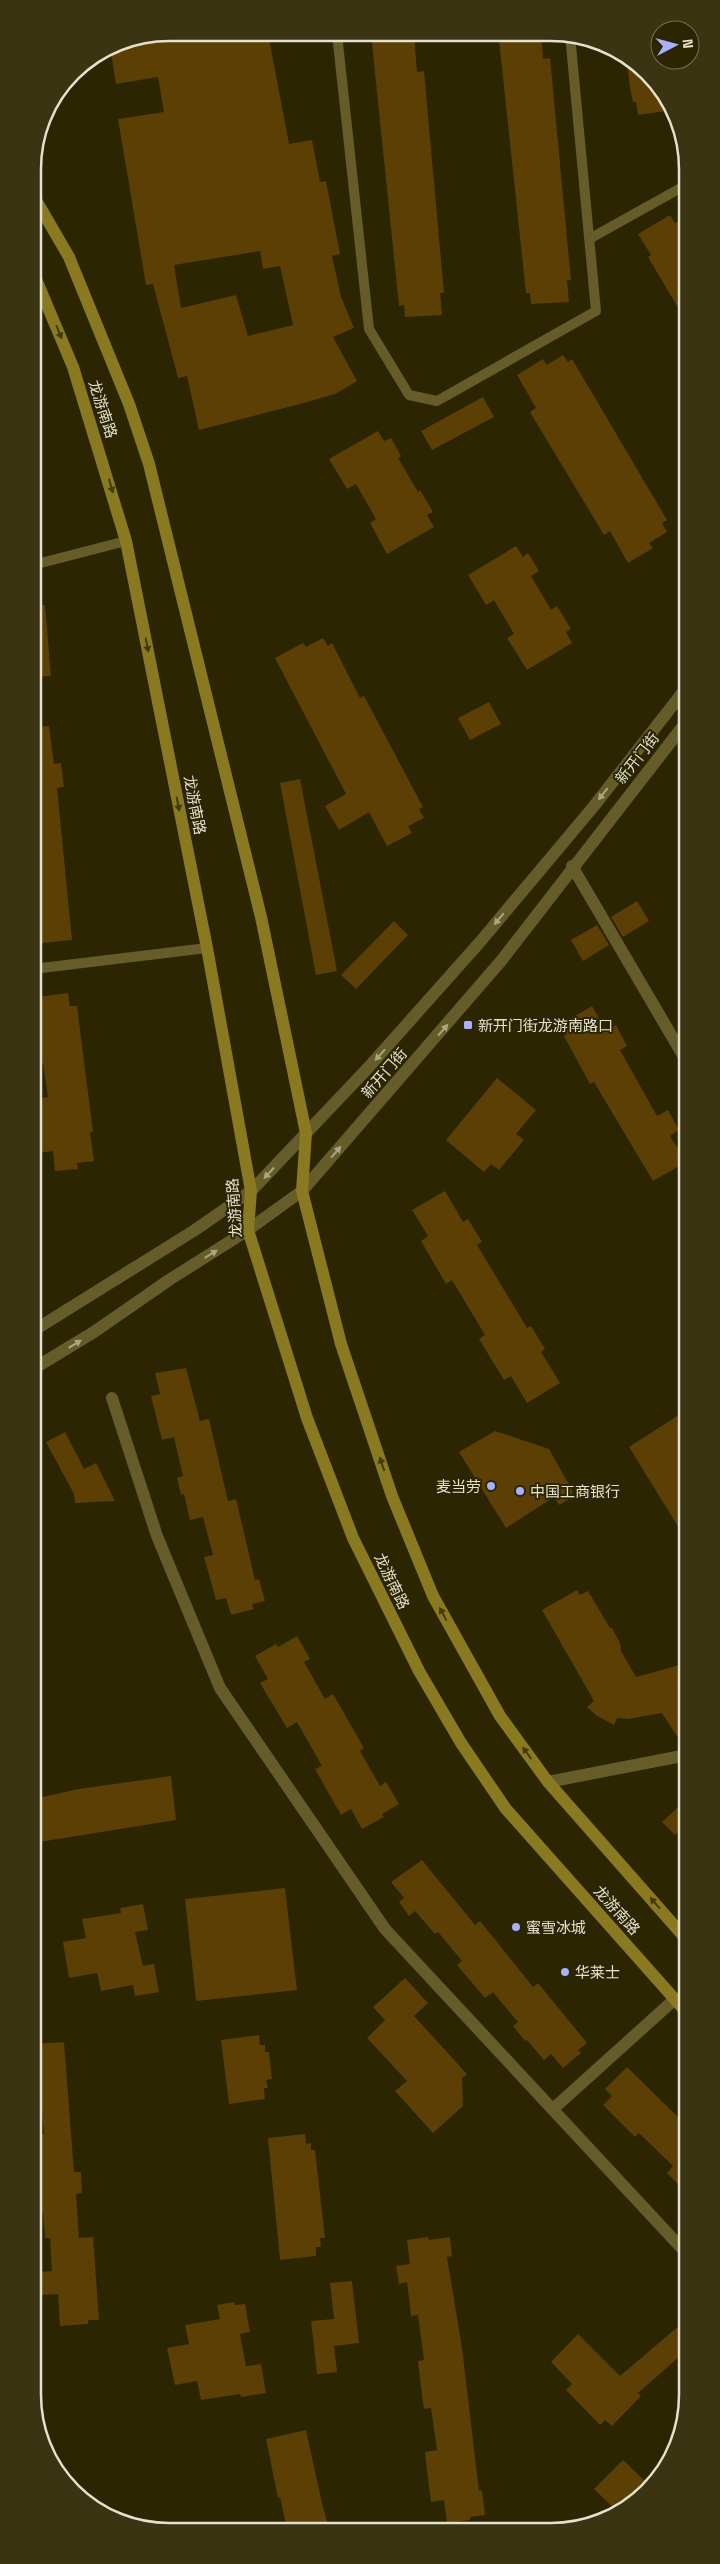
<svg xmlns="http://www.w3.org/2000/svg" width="720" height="2564" font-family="'Space Grotesk','Noto Sans SC',sans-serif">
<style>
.building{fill:#5b3f05;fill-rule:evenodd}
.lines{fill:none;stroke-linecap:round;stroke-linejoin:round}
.service{stroke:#655c2a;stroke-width:10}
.minor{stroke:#655c2a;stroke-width:12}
.tertiary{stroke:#655c2a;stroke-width:12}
.secondary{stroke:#897a21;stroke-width:12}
.oneway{fill:#423a0a}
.oneway2{fill:#aba584}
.poi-dot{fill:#a9b0fc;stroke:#2b2502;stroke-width:2}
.labels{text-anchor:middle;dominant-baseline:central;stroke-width:4;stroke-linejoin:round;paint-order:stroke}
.street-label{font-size:15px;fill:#e4e1ce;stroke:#2b2502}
.poi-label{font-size:15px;fill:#e4e1ce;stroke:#2b2502;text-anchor:start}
.rim{fill:none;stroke:#e4e1ce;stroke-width:2.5}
</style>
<rect width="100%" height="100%" fill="#2b2502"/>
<g class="building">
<path d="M169,32l99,1 21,111 23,-4 8,42 6,-1 14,73 -8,2 9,41 13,31 -21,9 24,44 -22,13 -35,10 -101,26 -12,-54 -9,2 -25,-94 -7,1 -28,-166 46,-7 -6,-35 -42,7 -6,-37 7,-4zM260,251l3,18 17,-3 13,59 -45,11 -12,-41 -55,13 -7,-43z"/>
<path d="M371,34h43l3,38 7,-1 20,222h-4l2,22 -37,2 -1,-12 -5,1z"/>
<path d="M503,35h38l2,24 7,-1 21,222h-4l2,22 -38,2 -1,-11h-4l-27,-253 4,-1z"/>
<path d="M627,61l21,12 26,37 -36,5 -2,-13h-3l-3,-14z"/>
<path d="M670,215l5,8 5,-3 6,9v92l-38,-64 3,-2 -13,-21z"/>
<path d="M563,355l5,7 4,-3 95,161 -5,3 5,9 -18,11 4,5 -25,15 -18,-32 -6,4 -74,-123 6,-4 -19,-33 26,-16 4,6z"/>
<path d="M483,397l11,20 -62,33 -11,-19z"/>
<path d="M378,431l6,10 7,-3 10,18 -3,2 20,34 2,-2 13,22 -6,3 7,12 -47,27 -17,-31 6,-4 -20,-35 -9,5 -18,-30z"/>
<path d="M516,546l7,11 5,-4 11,18 -8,5 20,34 6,-4 14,23 -5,3 6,11 -45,27 -20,-32 7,-4 -20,-34 -8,5 -18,-30z"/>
<path d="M45,605l6,71 -18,1v-71z"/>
<path d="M323,638l5,8 4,-3 28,55 4,-2 59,111 -4,2 5,9 -16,8 4,7 -25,13 -18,-34 -30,18 -14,-24 21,-12 -71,-136 28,-15 3,4z"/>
<path d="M489,702l12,22 -31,16 -12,-22z"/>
<path d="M49,726l5,38 7,-1 3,24 -7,1 15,152 -39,4v-71l6,-1 -4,-36h-2v-109z"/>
<path d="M300,779l37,192 -21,4 -36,-192z"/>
<path d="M637,901l12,20 -26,16 -12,-20z"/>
<path d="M394,921l14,14 -52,54 -15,-14z"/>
<path d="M597,925l12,20 -26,16 -12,-21z"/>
<path d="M68,993l2,13h7l16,126h-3l4,29 -17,2 1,6 -23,2 -2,-20 -14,2 -6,-54 15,-2 -5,-34 -10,2v-55l6,-1 -1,-12z"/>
<path d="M592,1006l14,25 10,-6 11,21 -7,4 37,66 11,-6 11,20 -9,6 16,26 -33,19 -59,-99 -4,2 -26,-48 3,-2 -6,-10z"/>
<path d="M497,1078l39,32 -20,24 8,6 -25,30 -8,-6 -7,8 -38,-32z"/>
<path d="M445,1191l18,31 5,-3 14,23 -5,3 50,83 4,-2 14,23 -4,3 19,31 -33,20 -16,-27 -7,4 -25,-41 6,-4 -33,-55 -6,4 -25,-43 7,-5 -16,-26z"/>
<path d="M186,1368l14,53 9,-2 19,82 8,-2 19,81 4,-1 6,22 -13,3 2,5 -23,6 -5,-17 -10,2 -12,-43 9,-2 -10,-38 -13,3 -6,-26 -3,1 -4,-17 6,-2 -9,-39 -12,3 -11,-44 9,-2 -5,-21z"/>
<path d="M677,1416l10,15v110l-58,-94z"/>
<path d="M495,1431l54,18 23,41 1,7 -14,8 -5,-8 -48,31 -47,-76z"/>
<path d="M65,1432l19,37 12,-6 19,38 -40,2 -1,-9 -28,-52z"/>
<path d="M577,1590l3,5 8,-4 22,37h2l8,15 1,8 15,26 51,-14v46l-9,2 6,36 -22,-34 -34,6 -11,-1 -3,7 -17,-9 -10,-9 7,-6 -52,-91z"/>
<path d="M297,1636l13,23 -6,3 21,37 8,-5 31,54 -4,3 20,35 6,-4 13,22 -17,10 2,3 -22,12 -11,-20 -10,6 -26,-46 7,-3 -25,-44 -10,6 -27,-45 8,-4 -13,-23 21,-12 2,3z"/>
<path d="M171,1776l5,44 -143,23v-44l46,-10z"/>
<path d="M687,1799v25l-12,11 -13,-13z"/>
<path d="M422,1860l53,65 5,-4 53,66 5,-4 49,60 -9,7 3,3 -18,15 -12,-14 -7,6 -17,-20 -2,1 -12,-15 5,-4 -25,-30 -8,6 -28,-33 5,-4 -24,-29 -3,2 -20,-23 -6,5 -10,-14 5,-4 -13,-16z"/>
<path d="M285,1888l12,102 -101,11 -11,-102z"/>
<path d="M143,1904l5,26 -13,2 8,34 11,-2 5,28 -24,4 -2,-11 -32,6 -4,-18 -28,5 -6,-36 23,-4 -4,-19 39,-6 -1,-5z"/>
<path d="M405,1978l23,25 -14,13 53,58 -5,4 1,28 -30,27 -38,-42 12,-10 -40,-43 18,-18 -12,-13z"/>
<path d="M259,2035l1,10h5v7h4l3,27 -6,1 2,8h-4l1,11 -36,5 -8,-64z"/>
<path d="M64,2042l10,130h7l1,21 -6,1 3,44 14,-1 6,83h-11v4l-28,2 -2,-32 -17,1 -1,-23 12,-1 -2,-33h-5l-2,-25 -9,1v-53l2,-1 -2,-25 10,-1 -3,-31h-7v-59z"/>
<path d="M627,2067l60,59v67l-20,-20 6,-7 -34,-33 -4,4 -32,-32 9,-9 -7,-7z"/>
<path d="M305,2134l1,10 5,-1v7h4l10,88h-5l1,9h-5v9l-36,4 -12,-122z"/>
<path d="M428,2237l1,3 21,-3 2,19 -5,1 15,91 17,143 3,-1 3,25 -15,2v3l-23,3 -3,-23 -13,2 -4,-31 -2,-19 12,-2 -6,-42 -7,1 -3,-22 -3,-26 6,-1 -6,-45 -7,1 -4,-34 -8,2 -3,-18 14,-2 -3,-24z"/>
<path d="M352,2281l7,62 -25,3 3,26 -20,2 -6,-53 23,-2 -4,-36z"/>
<path d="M234,2302l1,3 10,-1 5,28 -10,2 6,32 15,-2 5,29 -25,4 -1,-3 -39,6 -4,-19 -22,4 -8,-37 22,-4 -4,-19 35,-6 -3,-14z"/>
<path d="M687,2319v31l-49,43 3,3 -29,30 -7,-6 -5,5 -34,-35 6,-6 -21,-22 27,-28 42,42z"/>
<path d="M306,2430l16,73 7,26h-42l-7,-32 -2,1 -12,-59z"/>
<path d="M623,2460l22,21 -5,6 5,5 -26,21 -25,-24z"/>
</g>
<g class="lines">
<g class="service">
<path d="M337,34l32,295 40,66 28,6 159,-90 -26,-276"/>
<path d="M591,238l95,-53"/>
<path d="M33,565l93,-24"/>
<path d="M33,969l174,-21"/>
</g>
<g class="minor">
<path d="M572,866l115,196"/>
<path d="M112,1398l45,138 63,152 165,241 302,325"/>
<path d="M548,1782l139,-27"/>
<path d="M553,2109l122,-110"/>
</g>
<g class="tertiary">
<path d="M33,1331l162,-101 56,-39 116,-122 113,-127 114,-136 93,-119"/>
<path d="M33,1369l61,-37 75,-52 79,-50 54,-39 199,-230 186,-240"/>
</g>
<g class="secondary">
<path d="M33,195l36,62 60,147 20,60 112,453 45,216 -4,58 39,153 51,152 41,100 67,120 48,66 139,158"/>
<path d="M33,272l40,95 53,174 81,407 44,243 -3,39 59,188 46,120 66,133 42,72 45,66 181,204"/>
</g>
</g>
<defs><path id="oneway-solid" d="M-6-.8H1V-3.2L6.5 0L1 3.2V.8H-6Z" transform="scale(1.25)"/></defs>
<g class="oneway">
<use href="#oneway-solid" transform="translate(59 332) rotate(68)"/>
<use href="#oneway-solid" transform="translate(111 486) rotate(74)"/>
<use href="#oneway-solid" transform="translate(147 645) rotate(79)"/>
<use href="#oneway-solid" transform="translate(178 804) rotate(79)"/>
<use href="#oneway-solid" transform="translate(382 1464) rotate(-109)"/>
<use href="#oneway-solid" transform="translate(443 1614) rotate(-118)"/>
<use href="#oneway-solid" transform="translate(527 1753) rotate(-126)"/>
<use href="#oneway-solid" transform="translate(655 1903) rotate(-131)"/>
</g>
<g class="oneway2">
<use href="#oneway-solid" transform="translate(603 794) rotate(128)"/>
<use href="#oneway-solid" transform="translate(499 919) rotate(130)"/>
<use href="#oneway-solid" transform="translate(443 1030) rotate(-49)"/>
<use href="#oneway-solid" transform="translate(380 1055) rotate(132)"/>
<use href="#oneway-solid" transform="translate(336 1152) rotate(-49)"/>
<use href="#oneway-solid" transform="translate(269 1173) rotate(133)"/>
<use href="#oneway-solid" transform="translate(211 1254) rotate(-32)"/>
<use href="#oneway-solid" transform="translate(75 1344) rotate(-31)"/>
</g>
<g class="poi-dot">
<rect x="463" y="1020" width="10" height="10" rx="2.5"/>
<circle cx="491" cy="1486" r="5"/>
<circle cx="520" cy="1491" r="5"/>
<circle cx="516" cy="1927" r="5"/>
<circle cx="565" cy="1972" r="5"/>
</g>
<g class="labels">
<g class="street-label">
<text transform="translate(103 409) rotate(72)">龙游南路</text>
<text transform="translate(637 758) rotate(-52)">新开门街</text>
<text transform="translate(195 805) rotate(79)">龙游南路</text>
<text transform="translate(384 1073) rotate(-49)">新开门街</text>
<text transform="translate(234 1208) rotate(-94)">龙游南路</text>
<text transform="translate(392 1581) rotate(64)">龙游南路</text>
<text transform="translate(617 1910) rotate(48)">龙游南路</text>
</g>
<g class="poi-label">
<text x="478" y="1025">新开门街龙游南路口</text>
<text x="481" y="1486" text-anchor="end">麦当劳</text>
<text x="530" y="1491">中国工商银行</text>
<text x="526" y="1927">蜜雪冰城</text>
<text x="575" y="1972">华莱士</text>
</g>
</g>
<path d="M0 0H720V2564H0ZM169 41H551A128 128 0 0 1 679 169V2395A128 128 0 0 1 551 2523H169A128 128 0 0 1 41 2395V169A128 128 0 0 1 169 41Z" fill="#3a3412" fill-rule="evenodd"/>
<path class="rim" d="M169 41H551A128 128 0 0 1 679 169V2395A128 128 0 0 1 551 2523H169A128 128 0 0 1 41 2395V169A128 128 0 0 1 169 41Z"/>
<g transform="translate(675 45) rotate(84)"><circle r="24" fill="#2b2502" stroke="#757054"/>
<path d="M0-4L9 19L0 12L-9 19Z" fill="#a9b0fc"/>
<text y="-8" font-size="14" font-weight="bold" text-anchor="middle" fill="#e4e1ce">N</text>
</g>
</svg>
